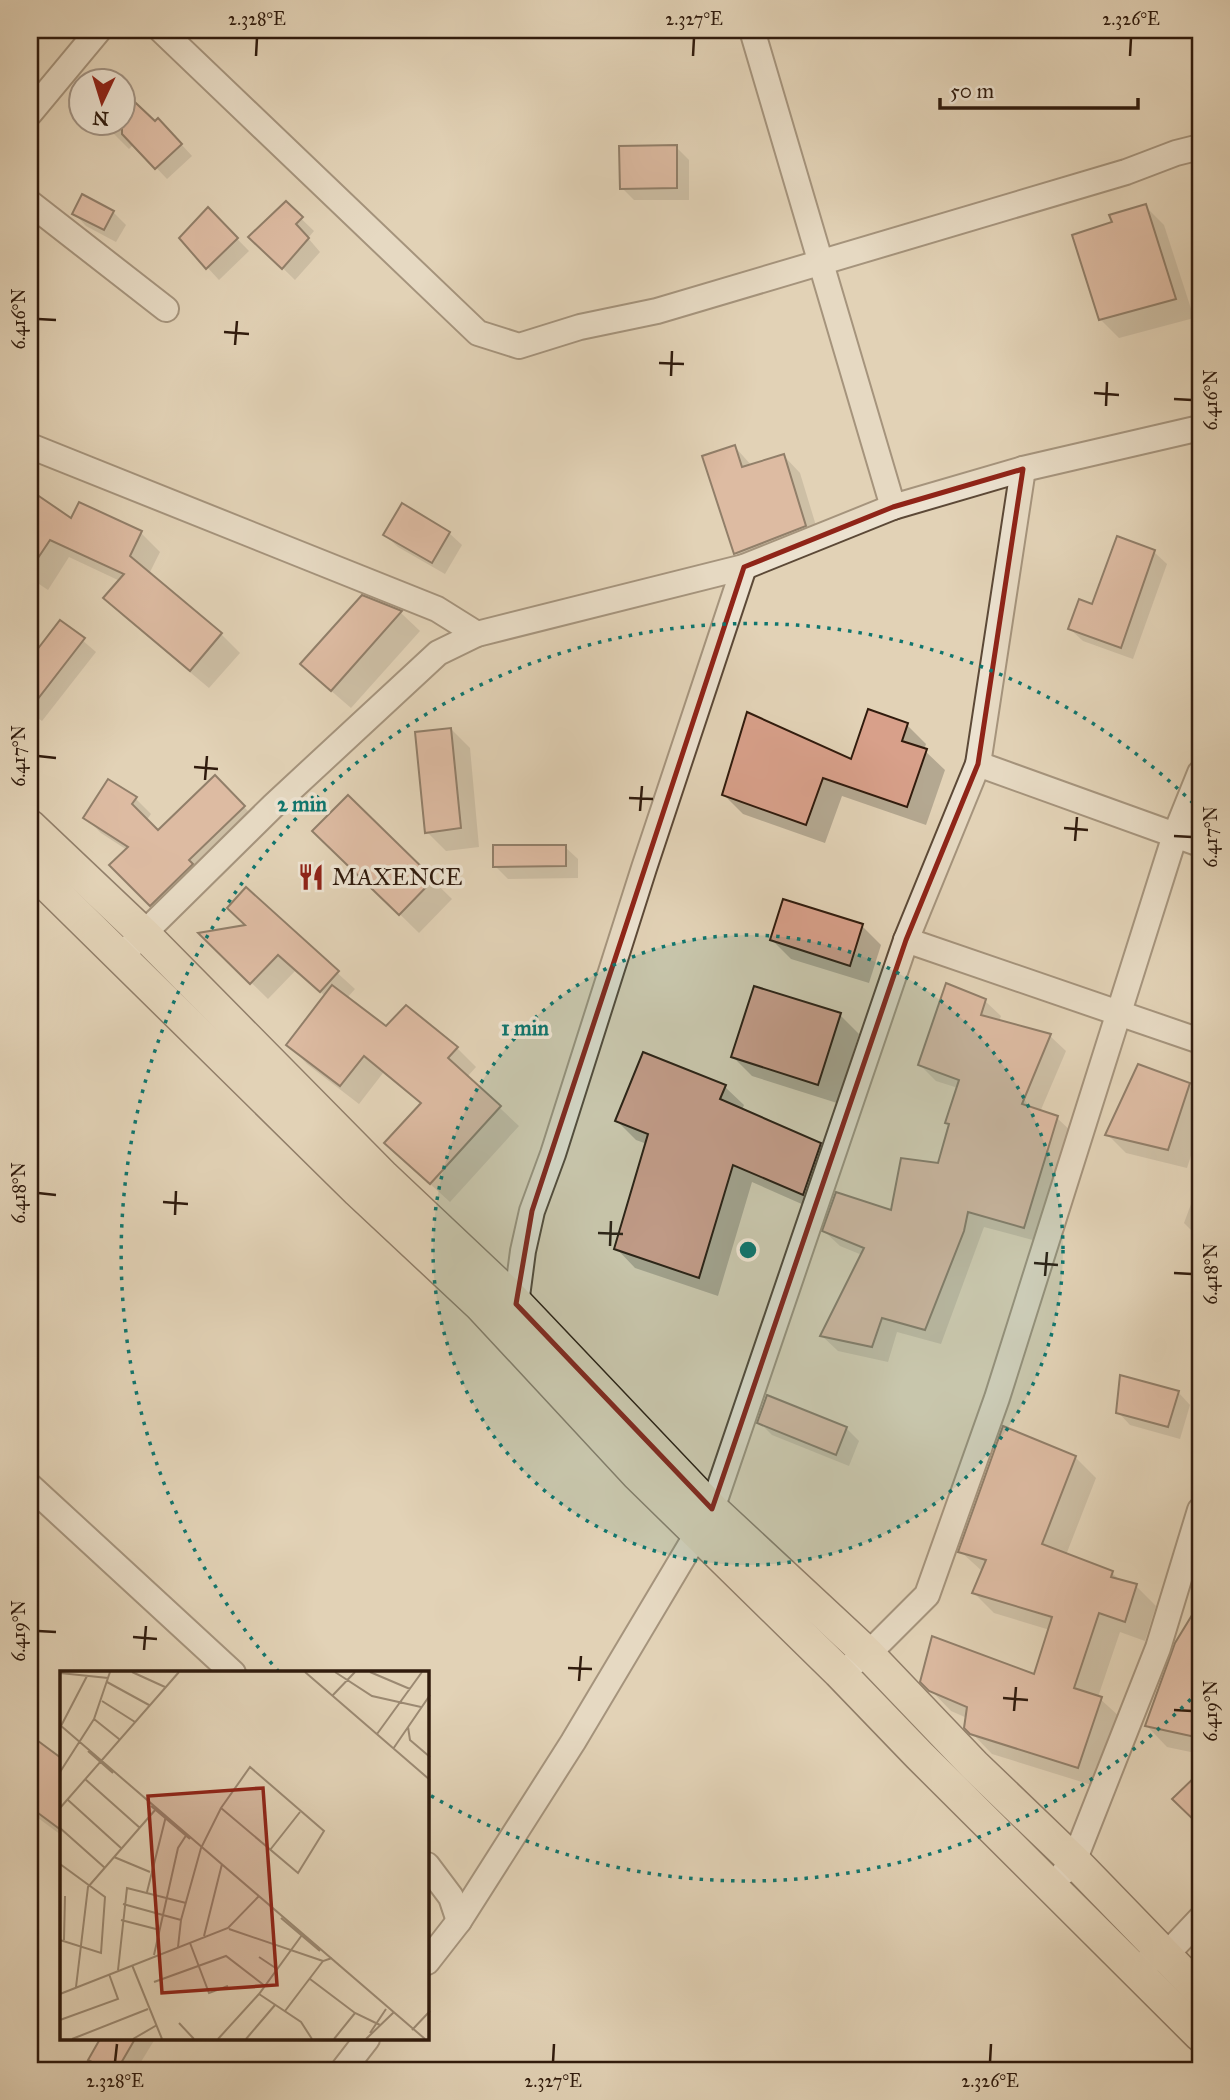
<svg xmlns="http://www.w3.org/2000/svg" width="1230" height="2100" font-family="'IM FELL Great Primer',serif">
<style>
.shadow{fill:#0003}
.building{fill:#d8a08a;stroke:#301b0d;stroke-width:2}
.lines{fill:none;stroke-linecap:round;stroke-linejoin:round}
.minor-casing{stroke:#5c4937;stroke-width:28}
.major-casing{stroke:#301b0d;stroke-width:35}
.minor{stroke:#ece2d0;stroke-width:24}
.major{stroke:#e2d2b6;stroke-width:32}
.marked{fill:none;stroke:#8f2418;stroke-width:5;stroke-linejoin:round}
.ticks{fill:none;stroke:#301b0d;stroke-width:2.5}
.ring{fill:none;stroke:#0f766e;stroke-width:3.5;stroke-dasharray:3.5 7}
.labels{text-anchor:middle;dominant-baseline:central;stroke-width:7;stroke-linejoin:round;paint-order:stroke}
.poi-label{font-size:24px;fill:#301b0d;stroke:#ece2d0;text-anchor:start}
.inset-road{fill:none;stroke:#9b8972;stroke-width:2}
.view{fill:#8f2418;fill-opacity:0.15;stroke:#8f2418;stroke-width:3.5}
.inset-edge{fill:none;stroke:#301b0d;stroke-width:3.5}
.centre{fill:#0f766e;stroke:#ece2d0;stroke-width:3.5}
.ring-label{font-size:21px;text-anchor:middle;font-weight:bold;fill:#0f766e;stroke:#ece2d0;stroke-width:7;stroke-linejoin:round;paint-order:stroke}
.neatline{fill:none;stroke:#301b0d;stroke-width:2.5}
.ticks-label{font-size:18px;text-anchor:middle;fill:#301b0d}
</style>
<rect width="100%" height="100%" fill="#e2d2b6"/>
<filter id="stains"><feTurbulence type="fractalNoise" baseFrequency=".00286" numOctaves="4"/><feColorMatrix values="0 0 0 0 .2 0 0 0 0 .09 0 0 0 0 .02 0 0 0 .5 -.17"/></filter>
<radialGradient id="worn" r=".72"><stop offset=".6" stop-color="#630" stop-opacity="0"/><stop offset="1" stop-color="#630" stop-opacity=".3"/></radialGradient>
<g class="shadow">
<path d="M102,122h20l48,10 22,24 -25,23 -33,-35 -5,5z"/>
<path d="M676,147l13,13v40h-55l-12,-12z"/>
<path d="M286,204l28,27 -6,7 12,14 -25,28 -44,-43z"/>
<path d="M1145,206l19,19 30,93 -75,20 -19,-19 14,-96z"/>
<path d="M208,209l41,42 -30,29 -12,-13z"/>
<path d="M113,212l13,13 -10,17 -30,-16 -12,-13z"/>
<path d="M735,447l17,19 32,-10 16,17 21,69 -69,27 -16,-16z"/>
<path d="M30,493l42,27 69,13 19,19 -11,22 72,60 19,19 -31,35 -85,-71 -18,-19 14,-17 -51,-24 -21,33 -18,-12z"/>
<path d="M449,533l13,12 -17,29 -47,-27 -13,-12z"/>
<path d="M1154,552l13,12 -34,95 -50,-18 -13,-12z"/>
<path d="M362,597l39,16 19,18 -69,77 -30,-26z"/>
<path d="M61,622l35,30 -54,69 -12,-9v-50z"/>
<path d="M907,725l19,19 -2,6 21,20 -19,55 -84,-29 -17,47 -82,-29 -19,-19 128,-34z"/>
<path d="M451,729l19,19 9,99 -33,4 -19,-19z"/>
<path d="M215,778l44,44 -92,98 -55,-55 15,-15 -26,-17 -15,-15 49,-20 16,16 -5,7 12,11z"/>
<path d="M348,797l104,102 -33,34 -104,-102z"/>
<path d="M565,847l13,12v19l-70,1 -13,-13z"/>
<path d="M246,890l109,99 -8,9 40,31 70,19 19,19 -9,10 52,49 -69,76 -44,-40 16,-57 -39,-32 -24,31 -52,-40 -18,-19 37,-48 -30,-27 -28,29 -66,-65 45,-8z"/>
<path d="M862,926l19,19 -12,38 -78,-24 -19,-19z"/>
<path d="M985,1001l16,15 -2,6 51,14 16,15 -26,61 17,6 16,15 -33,109 -56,-15 -43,117 -44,-12 -9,30 -50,-11 -16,-15 40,-81 -22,-9 -16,-15 68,-19 47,-47 11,-39 -3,-4 11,-34 -22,-7 -16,-16z"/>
<path d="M840,1015l19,19 -22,69 -85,-27 -19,-19z"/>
<path d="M1139,1066l50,19 11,11v32l-13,40 -61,-15 -19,-19z"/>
<path d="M725,1087l19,18 -2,5 78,34 19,19 -17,50 -70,-31 -34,114 -83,-28 -19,-20 31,-104 -11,-4 -19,-19z"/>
<path d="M1200,1180v59l-16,-16z"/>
<path d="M1178,1392l12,13 -10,34 -50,-14 -12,-13z"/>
<path d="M759,1422l87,6 13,13 -10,25 -77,-31z"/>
<path d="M1075,1457l21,21 -30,77 46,18 10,9 14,4 20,20 -11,35 -25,-9 -22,65 23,21 -23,69 -106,-33 -26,-27 1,-9 -16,-7 -29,-30 113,-4 15,-47 -56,-17 -20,-20 9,-21 -23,-21z"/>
<path d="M1200,1606v148l-33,-7 -20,-21 30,-82z"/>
<path d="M30,1737l31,23v75l-31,-23z"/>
<path d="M102,2039h53l-19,31h-35l-11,-11z"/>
</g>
<g class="building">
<path d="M122,90l33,31 3,-3 24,26 -27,25 -33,-35z"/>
<path d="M677,145v43l-57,1 -1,-43z"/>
<path d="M82,194l32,17 -10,19 -32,-16z"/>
<path d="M286,201l17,16 -7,7 13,14 -27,31 -34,-32z"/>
<path d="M1146,204l30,95 -77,21 -27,-85 40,-13 -3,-7z"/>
<path d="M208,207l30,31 -32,31 -27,-31z"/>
<path d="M735,445l7,22 42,-13 22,72 -72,28 -32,-98z"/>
<path d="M30,490l41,28 8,-16 63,29 -12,25 92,77 -32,38 -87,-73 21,-24 -74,-34 -20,30z"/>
<path d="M402,503l48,29 -18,31 -49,-28z"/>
<path d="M1117,536l38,14 -34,98 -53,-19 11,-30 13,5z"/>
<path d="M362,595l40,16 -71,80 -31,-27z"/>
<path d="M60,620l25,18 -55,71v-50z"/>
<path d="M868,709l40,14 -6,18 25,8 -20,58 -84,-29 -17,47 -84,-30 25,-83 104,47z"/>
<path d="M451,728l10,100 -36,5 -10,-101z"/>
<path d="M215,775l30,31 -56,54 4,4 -43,42 -41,-41 19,-18 -45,-29 25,-39 29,18 -5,7 26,26z"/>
<path d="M348,795l86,84 -35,36 -87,-84z"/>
<path d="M493,845h73v21l-73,1z"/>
<path d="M246,887l93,84 -19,21 -42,-37 -28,29 -52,-51 47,-8 -18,-17z"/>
<path d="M783,899l80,25 -13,42 -80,-26z"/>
<path d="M946,983l40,16 -5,16 70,19 -29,70 36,12 -34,112 -56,-16 -4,19 -39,99 -43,-12 -10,29 -52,-11 44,-88 -42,-17 14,-39 55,18 10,-52 37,5 11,-39 -4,-1 14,-43 -41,-15z"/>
<path d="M332,985l54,41 20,-21 52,42 -10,11 53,48 -71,78 -46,-41 37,-40 -57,-47 -24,30 -54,-41z"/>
<path d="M754,986l87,27 -23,72 -87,-28z"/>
<path d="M643,1052l83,33 -6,14 101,44 -18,52 -70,-30 -34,113 -85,-29 34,-115 -33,-13z"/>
<path d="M1138,1064l52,19 -22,67 -63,-15z"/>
<path d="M1120,1375l59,16 -11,36 -52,-14z"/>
<path d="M767,1395l80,32 -11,28 -79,-32z"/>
<path d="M1003,1426l73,30 -34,88 71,27 -2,6 26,7 -12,38 -26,-9 -25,75 28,9 -24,71 -108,-34 -6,-6 3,-21 -38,-16 -9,-9 12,-46 102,38 18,-57 -80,-24 14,-33 -28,-8z"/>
<path d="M1200,1602v136l-55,-12 30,-83z"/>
<path d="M30,1735l31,23v72l-31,-23z"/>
<path d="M1200,1772v54l-28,-27z"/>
<path d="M100,2039h35l-18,31h-10l-19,-10z"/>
</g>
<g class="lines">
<defs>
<g id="minor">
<path d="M161,30l317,303 41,13 61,-19 77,-16 469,-139 50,-19 24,-6"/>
<path d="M752,30l141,477"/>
<path d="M30,113l69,-83"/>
<path d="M30,203l136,106"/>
<path d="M30,446l407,163 40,25"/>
<path d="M978,764l222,80"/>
<path d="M906,940l294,101"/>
<path d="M131,946l143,-141 164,-152 39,-19 267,-67 149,-60 130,-38 177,-41"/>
<path d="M508,1312l8,-8 7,-53 9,-40 21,-57 91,-286 100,-301"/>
<path d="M30,1486l203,187"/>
<path d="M855,1662l13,-8 59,-59 70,-197 178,-563 25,-62"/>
<path d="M427,1865l24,32 8,24"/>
<path d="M1064,1872l10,-11 84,-213 42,-138"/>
<path d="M1148,1961l18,-6 34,-36"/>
<path d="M427,1962l32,-41 114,-179 139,-233 194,-569 72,-176 45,-295"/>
<path d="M343,2070l24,-31"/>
</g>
<g id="major">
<path d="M30,826l114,108 240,243 121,114 207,218 156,145 106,111 100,96 126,130"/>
<path d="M30,868l328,323 123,115 157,169 201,197 80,83 281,280"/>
</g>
</defs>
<use href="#minor" class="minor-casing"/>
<use href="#major" class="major-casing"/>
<use href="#minor" class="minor"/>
<use href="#major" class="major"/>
</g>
<path d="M0 0H1230V2100H0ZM1023,469l-45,295 -72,176 -194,569 -196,-205 16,-93 212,-644 149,-60z" fill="#e2d2b6" fill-opacity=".55" fill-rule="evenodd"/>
<path class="marked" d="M1023,469l-45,295 -72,176 -194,569 -196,-205 16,-93 212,-644 149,-60z"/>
<path class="ticks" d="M256,56l1,-18M693,56l1,-18M1130,56l1,-18M38,319l18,1M224,332l25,2M235,345l2,-24M659,363l25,1M671,376l1,-25M1094,393l25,2M1174,399l18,1M1106,406l1,-24M38,756l18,2M194,767l24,2M205,780l2,-24M629,798l24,1M640,811l2,-25M1064,828l24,2M1174,836l18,1M1075,841l2,-24M38,1193l18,2M163,1202l25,2M175,1215l1,-24M598,1233l25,1M610,1246l1,-25M1034,1263l24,2M1174,1273l18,1M1045,1276l2,-24M38,1631l18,1M133,1637l24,2M144,1650l2,-24M568,1668l24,1M579,1681l2,-25M1003,1698l25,2M1174,1710l18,1M1014,1711l2,-24M115,2062l2,-18M553,2062l1,-18M990,2062l1,-18"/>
<circle cx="748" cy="1250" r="315" fill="#0f766e" fill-opacity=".12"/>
<g class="ring">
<circle cx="748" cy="1250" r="315"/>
<path d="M1198 1692A631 631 0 0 1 428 1794M279 1672A631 631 0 0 1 1198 808"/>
</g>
<defs>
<symbol id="restaurant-bare" viewBox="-9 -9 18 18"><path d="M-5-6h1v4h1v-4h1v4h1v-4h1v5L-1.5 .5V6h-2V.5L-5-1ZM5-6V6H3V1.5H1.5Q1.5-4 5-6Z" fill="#8f2418" stroke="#ece2d0" stroke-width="2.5" paint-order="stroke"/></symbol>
</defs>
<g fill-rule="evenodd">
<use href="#restaurant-bare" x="292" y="858" width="38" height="38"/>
</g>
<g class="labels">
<g class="poi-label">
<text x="332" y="877">MAXENCE</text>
</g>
</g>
<g transform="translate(60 1671)">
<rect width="369" height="369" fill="#e2d2b6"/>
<path class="inset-road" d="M72,1l33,15M245,1l125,108M275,1l37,24 49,11M310,1l40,17M0,2l48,5M47,11l42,23M273,24l22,-23M42,30l33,21M34,48l25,20M0,54l365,314M1,55l26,-50M348,56l2,13 20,17M317,63l45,-62M333,78l37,-54M28,80l25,22M0,101l34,-53 16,-47M25,108l55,49M8,129l53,48M91,135l39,33M0,137l119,-136M0,157l45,40M210,179l30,-38M54,186l36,15M0,193l45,33 -4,56 -41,-13M87,221l19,-76M63,233l58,16M221,247l39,33M61,249l35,9M169,258l94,32M144,265l18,-72M4,269l1,-44M130,272l19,50 19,-7M118,276l3,-27 20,-72 20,-40 29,-41 74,64 -26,42 -77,-65M94,284l24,-107 9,-14M199,286l18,12M72,294l30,74M58,299l9,-82 59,15M250,308l45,34 25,12M94,311l72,-26 39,30M16,316l12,-100 68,-78M0,323l168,-66 31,-32M199,323l42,28 11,17M225,340l38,-50 9,-3M0,349l58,-21 -9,-25M119,352l15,16M352,359l18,-19M310,362l16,-24M12,368l76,-30M73,368l24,-14M158,368l41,-45 43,-59M186,368l29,-34M274,368l21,-26M306,368l28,-27"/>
<path class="view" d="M203,117l14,197 -115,8 -14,-197z"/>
<rect width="369" height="369" class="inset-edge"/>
</g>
<circle cx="748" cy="1250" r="10" class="centre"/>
<g class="ring-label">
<text x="302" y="811">2 min</text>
<text x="525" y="1035">1 min</text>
</g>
<rect width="1230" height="2100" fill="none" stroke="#e2d2b6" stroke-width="77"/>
<g transform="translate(102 102) rotate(184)"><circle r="33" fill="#ece2d0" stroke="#a19282" stroke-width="2"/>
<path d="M0-5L12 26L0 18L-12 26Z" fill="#8f2418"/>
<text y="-10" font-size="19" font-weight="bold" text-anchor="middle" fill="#301b0d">N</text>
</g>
<path d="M940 98v10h198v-10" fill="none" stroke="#301b0d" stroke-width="3.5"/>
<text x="950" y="98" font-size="21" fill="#301b0d" stroke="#ece2d0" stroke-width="5" paint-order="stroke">50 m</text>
<rect x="38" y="38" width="1154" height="2024" class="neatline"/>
<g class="ticks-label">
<text x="257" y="25">2.328°E</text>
<text x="694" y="25">2.327°E</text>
<text x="1131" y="25">2.326°E</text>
<text transform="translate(19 319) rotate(-90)" y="6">6.416°N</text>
<text transform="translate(1211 400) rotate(-90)" y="6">6.416°N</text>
<text transform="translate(19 756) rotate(-90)" y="6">6.417°N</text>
<text transform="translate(1211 837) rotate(-90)" y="6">6.417°N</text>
<text transform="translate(19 1193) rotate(-90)" y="6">6.418°N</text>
<text transform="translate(1211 1274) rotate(-90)" y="6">6.418°N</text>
<text transform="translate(19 1631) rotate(-90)" y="6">6.419°N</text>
<text transform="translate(1211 1711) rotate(-90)" y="6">6.419°N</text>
<text x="115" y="2087">2.328°E</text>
<text x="553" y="2087">2.327°E</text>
<text x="990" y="2087">2.326°E</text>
</g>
<rect width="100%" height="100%" filter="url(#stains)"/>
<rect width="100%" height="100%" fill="url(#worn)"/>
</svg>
